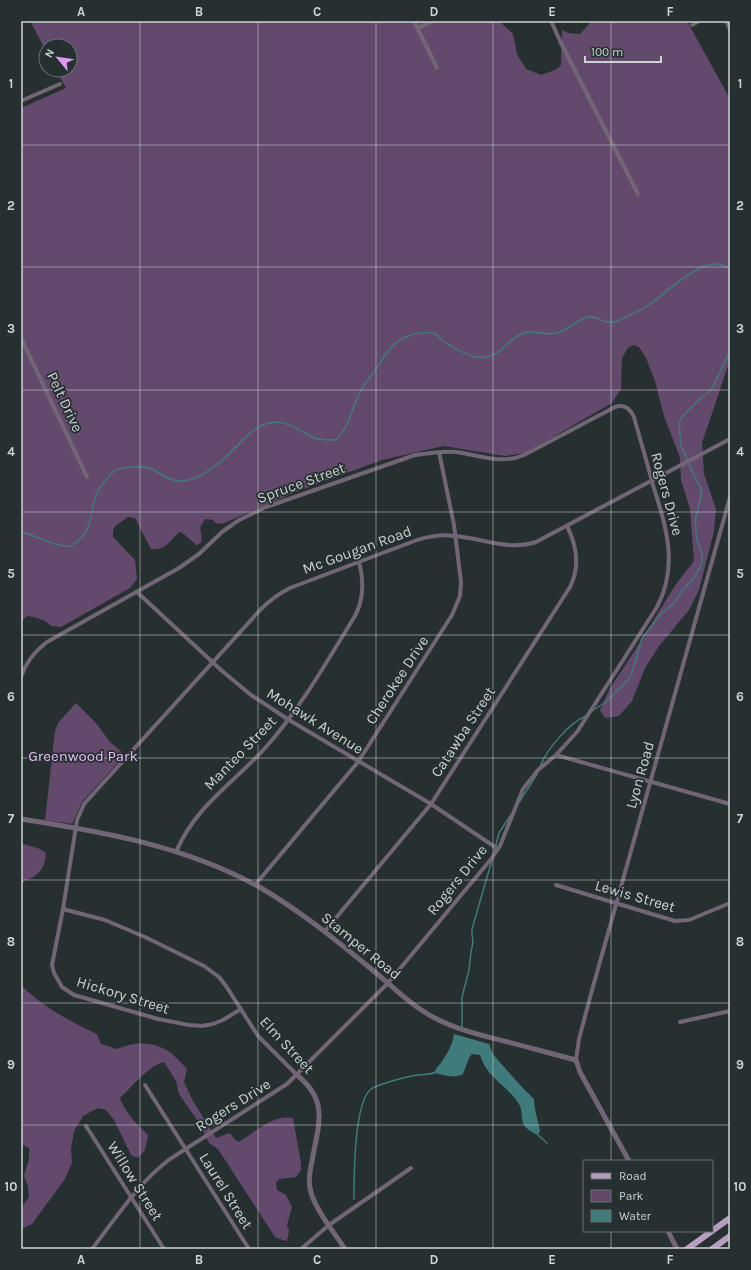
<svg xmlns="http://www.w3.org/2000/svg" width="751" height="1270" font-family="Karla,sans-serif">
<style>
.green{fill:#634a6c}
.water{fill:#407b7b}
.lines{fill:none;stroke-linecap:round;stroke-linejoin:round}
.stream{stroke:#407b7b;stroke-width:1.5}
.minor{stroke:#726676;stroke-width:4}
.tertiary{stroke:#726676;stroke-width:5}
.primary{stroke:#b59ebe;stroke-width:6}
.grid{fill:none;stroke:#ccd2d2;stroke-width:1;stroke-opacity:0.55}
.labels{text-anchor:middle;dominant-baseline:central;stroke-width:3.5;stroke-linejoin:round;paint-order:stroke}
.street-label{font-size:15px;fill:#ccd2d2;stroke:#263030}
.park-label{font-size:15px;fill:#e7bcf7;stroke:#263030}
.neatline{fill:none;stroke:#ccd2d2;stroke-width:1.5}
.grid-label{font-size:13px;text-anchor:middle;font-weight:bold;fill:#ccd2d2}
</style>
<rect width="100%" height="100%" fill="#263030"/>
<g class="green">
<path d="M30,21h469l14,13 4,20 9,15 15,6 14,-5 6,-5 1,-35 6,3 12,1 12,-13h95l43,78v261l-28,83 2,31 12,35 -2,22 -15,59 -10,20 -30,36 -14,22 -13,33 -13,15 -14,2 -5,-8 10,-22 22,-33 44,-71 18,-23 -4,-52 -9,-29 -1,-22 -16,-42 -9,-35 -9,-23 -7,-11 -5,-2 -6,3 -6,10 -1,31 -9,14 -87,50 -20,3 -61,-10 -62,14 -84,31 -76,33 -6,-1 -3,-3 -7,-1c-11,10 -2,13 -5,24l-5,2 -12,-11 -4,-2c-11,8 -13,19 -29,17l-16,-31 -7,-1 -13,9 -2,5v6l22,23 2,19 -7,9 -69,39 -10,-1 -6,-5 -10,-4 -8,-1 -6,6v-514l45,-20 -10,-18h14v-24h-24v5z"/>
<path d="M76,703l20,20 14,19 15,13 -43,47 -10,22 -27,-4 10,-89 3,-8z"/>
<path d="M23,844l17,5 6,4c-1,15 -7,23 -22,28l-3,4v-40z"/>
<path d="M21,985c22,22 48,36 76,49l4,10 16,5c18,-8 38,-8 54,4 6,5 11,11 16,16l-3,13 9,19 23,37 14,-5 5,7 4,2c16,-10 34,-28 54,-24l8,45v7l-5,7 -17,2 -3,4 1,7 9,5 6,12 -5,18 2,6 -2,10 -5,-1 -7,-3 -57,-88 -9,-6 -9,-19 -21,-30 -3,-13 -12,-19c-16,4 -32,25 -44,36 5,14 17,27 28,37l-3,15 -7,8 -7,-3 -17,-35 -8,-10 -8,-2 -15,8 -9,15 -3,18 1,14 -7,16 -33,45 -11,5v-22h1l7,-10 -1,-11 -4,-10 5,-17v-11l-8,-4z"/>
</g>
<path class="water" d="M454,1034l35,10 4,10 4,5 24,27 13,13 1,10 5,22 -2,4c-25,-11 -10,-19 -21,-34 -8,-11 -20,-19 -28,-29 -4,-5 -7,-11 -9,-17l-8,-1 -3,4 -6,16c-9,5 -19,1 -28,-1 0,-5 3,-6 6,-10 6,-9 12,-19 13,-29z"/>
<g class="lines">
<g class="stream">
<path d="M21,532c15,3 29,13 44,14 6,1 9,-2 14,-6 14,-12 11,-29 17,-45 4,-10 12,-18 19,-25 12,-3 28,-6 39,0 8,5 18,12 28,11 18,-1 36,-16 49,-29 12,-11 21,-25 38,-29 18,-4 30,8 45,15 6,2 15,2 21,2 15,-12 16,-32 25,-48 3,-7 9,-13 14,-20 8,-11 17,-30 32,-35 8,-4 21,-6 29,-3 3,1 5,4 7,6 10,7 22,15 35,17 22,4 29,-17 46,-24 12,-4 21,3 33,0 12,-2 20,-13 32,-16 9,-2 17,8 26,5 15,-5 31,-14 43,-23 13,-11 41,-35 59,-35 5,0 10,2 14,5"/>
<path d="M592,711l15,-10 21,-21 4,-7 10,-35 18,-23 14,-12 7,-11 13,-14 8,-15v-8l-5,-16 -2,-18 6,-25v-9l-5,-7 -15,-34 -2,-23 4,-7 19,-19 7,-5 5,-7 16,-35"/>
<path d="M540,767c6,-17 30,-45 46,-51"/>
<path d="M520,801l17,-27"/>
<path d="M494,852l5,-19 11,-17"/>
<path d="M462,1027v-30l7,-27 2,-18 2,-10 -1,-8v-5l20,-69"/>
<path d="M538,1135l9,8"/>
<path d="M354,1199c0,-23 0,-91 15,-108 5,-6 16,-7 23,-10 7,-2 18,-5 26,-6 7,-1 13,0 18,-3"/>
</g>
<g class="minor">
<path d="M414,21l23,47"/>
<path d="M551,21l10,22 77,151"/>
<path d="M726,21l4,8"/>
<path d="M692,25l7,-4"/>
<path d="M418,28l15,-7"/>
<path d="M21,101l39,-17"/>
<path d="M21,338l66,139"/>
<path d="M137,592l84,78 30,25 38,25 142,84 67,45"/>
<path d="M21,677c5,-15 14,-26 26,-35l132,-74 20,-14 23,-22 17,-12 27,-13 149,-52c14,-2 27,-4 41,-3 24,3 45,13 68,3l91,-48c9,-3 15,1 19,10 6,22 13,45 19,68 13,41 26,81 4,122l-80,125 -21,23 -18,15 -15,19 -23,57 -8,12 -104,125 -101,101 -117,75c-32,24 -54,59 -78,90"/>
<path d="M556,755l174,49"/>
<path d="M176,852c20,-47 58,-69 90,-105 35,-39 61,-86 89,-131 9,-17 9,-35 4,-54"/>
<path d="M255,885l103,-123 94,-147 8,-19 1,-14 -7,-57 -15,-73"/>
<path d="M556,885l119,36 14,-1 41,-17"/>
<path d="M63,909l42,11 40,17 59,29 15,11 7,9 32,50 39,39"/>
<path d="M325,931l106,-127 139,-217c10,-20 7,-41 -3,-61"/>
<path d="M241,1009l-18,11 -10,4 -11,2 -13,-1 -31,-6 -84,-24 -12,-8 -8,-14 -2,-8 11,-56 14,-89 7,-16 176,-194c9,-9 18,-16 30,-22l127,-48c13,-4 24,-6 37,-4 28,2 54,15 82,6l194,-103"/>
<path d="M680,1022l50,-11"/>
<path d="M576,1060l3,-21 12,-45 139,-497"/>
<path d="M145,1085l104,164"/>
<path d="M86,1126l78,123"/>
<path d="M301,1249l28,-24 82,-57"/>
</g>
<g class="tertiary">
<path d="M21,819c83,13 165,27 240,69 41,24 77,54 114,84 17,14 32,30 51,41 24,15 51,21 78,28 24,6 48,13 72,19l4,12 49,89"/>
<path d="M297,1075c33,27 21,50 15,86 -2,9 -4,18 -2,27 3,19 24,44 35,61"/>
<path d="M668,1231l9,18"/>
</g>
<g class="primary">
<path d="M687,1249l43,-31"/>
<path d="M712,1249l18,-13"/>
</g>
</g>
<path class="grid" d="M140,21v1228M258,21v1228M376,21v1228M493,21v1228M611,21v1140M21,145h709M21,267h709M21,390h709M21,512h709M21,635h709M21,758h709M21,880h709M21,1003h709M21,1125h709M611,1231v18"/>
<g class="labels">
<g class="street-label">
<text transform="translate(65 402) rotate(65)">Pelt Drive</text>
<text transform="translate(301 483) rotate(-20)">Spruce Street</text>
<text transform="translate(667 494) rotate(75)">Rogers Drive</text>
<text transform="translate(357 550) rotate(-20)">Mc Gougan Road</text>
<text transform="translate(397 680) rotate(-57)">Cherokee Drive</text>
<text transform="translate(315 721) rotate(32)">Mohawk Avenue</text>
<text transform="translate(463 732) rotate(-57)">Catawba Street</text>
<text transform="translate(240 753) rotate(-46)">Manteo Street</text>
<text transform="translate(640 775) rotate(-74)">Lyon Road</text>
<text transform="translate(457 880) rotate(-51)">Rogers Drive</text>
<text transform="translate(635 896) rotate(16)">Lewis Street</text>
<text transform="translate(361 946) rotate(39)">Stamper Road</text>
<text transform="translate(123 995) rotate(17)">Hickory Street</text>
<text transform="translate(287 1045) rotate(47)">Elm Street</text>
<text transform="translate(233 1105) rotate(-32)">Rogers Drive</text>
<text transform="translate(135 1181) rotate(58)">Willow Street</text>
<text transform="translate(226 1191) rotate(58)">Laurel Street</text>
</g>
<g class="park-label">
<text x="83" y="756">Greenwood Park</text>
</g>
</g>
<rect width="751" height="1270" fill="none" stroke="#263030" stroke-width="44"/>
<rect x="583" y="1160" width="130" height="72" fill="#263030" stroke="#687171"/>
<rect x="591" y="1173" width="20" height="6" fill="#b59ebe" stroke="#687171"/>
<text x="619" y="1180" font-size="12" fill="#ccd2d2">Road</text>
<rect x="591" y="1190" width="20" height="12" fill="#634a6c" stroke="#687171"/>
<text x="619" y="1200" font-size="12" fill="#ccd2d2">Park</text>
<rect x="591" y="1210" width="20" height="12" fill="#407b7b" stroke="#687171"/>
<text x="619" y="1220" font-size="12" fill="#ccd2d2">Water</text>
<g transform="translate(58 58) rotate(299)"><circle r="19" fill="#263030" stroke="#687171"/>
<path d="M0-3L7 15L0 10L-7 15Z" fill="#dc99f4"/>
<text y="-6" font-size="11" font-weight="bold" text-anchor="middle" fill="#ccd2d2">N</text>
</g>
<path d="M585 56v6h76v-6" fill="none" stroke="#ccd2d2" stroke-width="2"/>
<text x="591" y="56" font-size="12" fill="#ccd2d2" stroke="#263030" stroke-width="3" paint-order="stroke">100 m</text>
<rect x="22" y="22" width="707" height="1226" class="neatline"/>
<g class="grid-label">
<text x="81" y="16">A</text>
<text x="199" y="16">B</text>
<text x="317" y="16">C</text>
<text x="434" y="16">D</text>
<text x="552" y="16">E</text>
<text x="670" y="16">F</text>
<text x="11" y="88">1</text>
<text x="740" y="88">1</text>
<text x="11" y="210">2</text>
<text x="740" y="210">2</text>
<text x="11" y="333">3</text>
<text x="740" y="333">3</text>
<text x="11" y="456">4</text>
<text x="740" y="456">4</text>
<text x="11" y="578">5</text>
<text x="740" y="578">5</text>
<text x="11" y="701">6</text>
<text x="740" y="701">6</text>
<text x="11" y="823">7</text>
<text x="740" y="823">7</text>
<text x="11" y="946">8</text>
<text x="740" y="946">8</text>
<text x="11" y="1069">9</text>
<text x="740" y="1069">9</text>
<text x="11" y="1191">10</text>
<text x="740" y="1191">10</text>
<text x="81" y="1264">A</text>
<text x="199" y="1264">B</text>
<text x="317" y="1264">C</text>
<text x="434" y="1264">D</text>
<text x="552" y="1264">E</text>
<text x="670" y="1264">F</text>
</g>
</svg>
